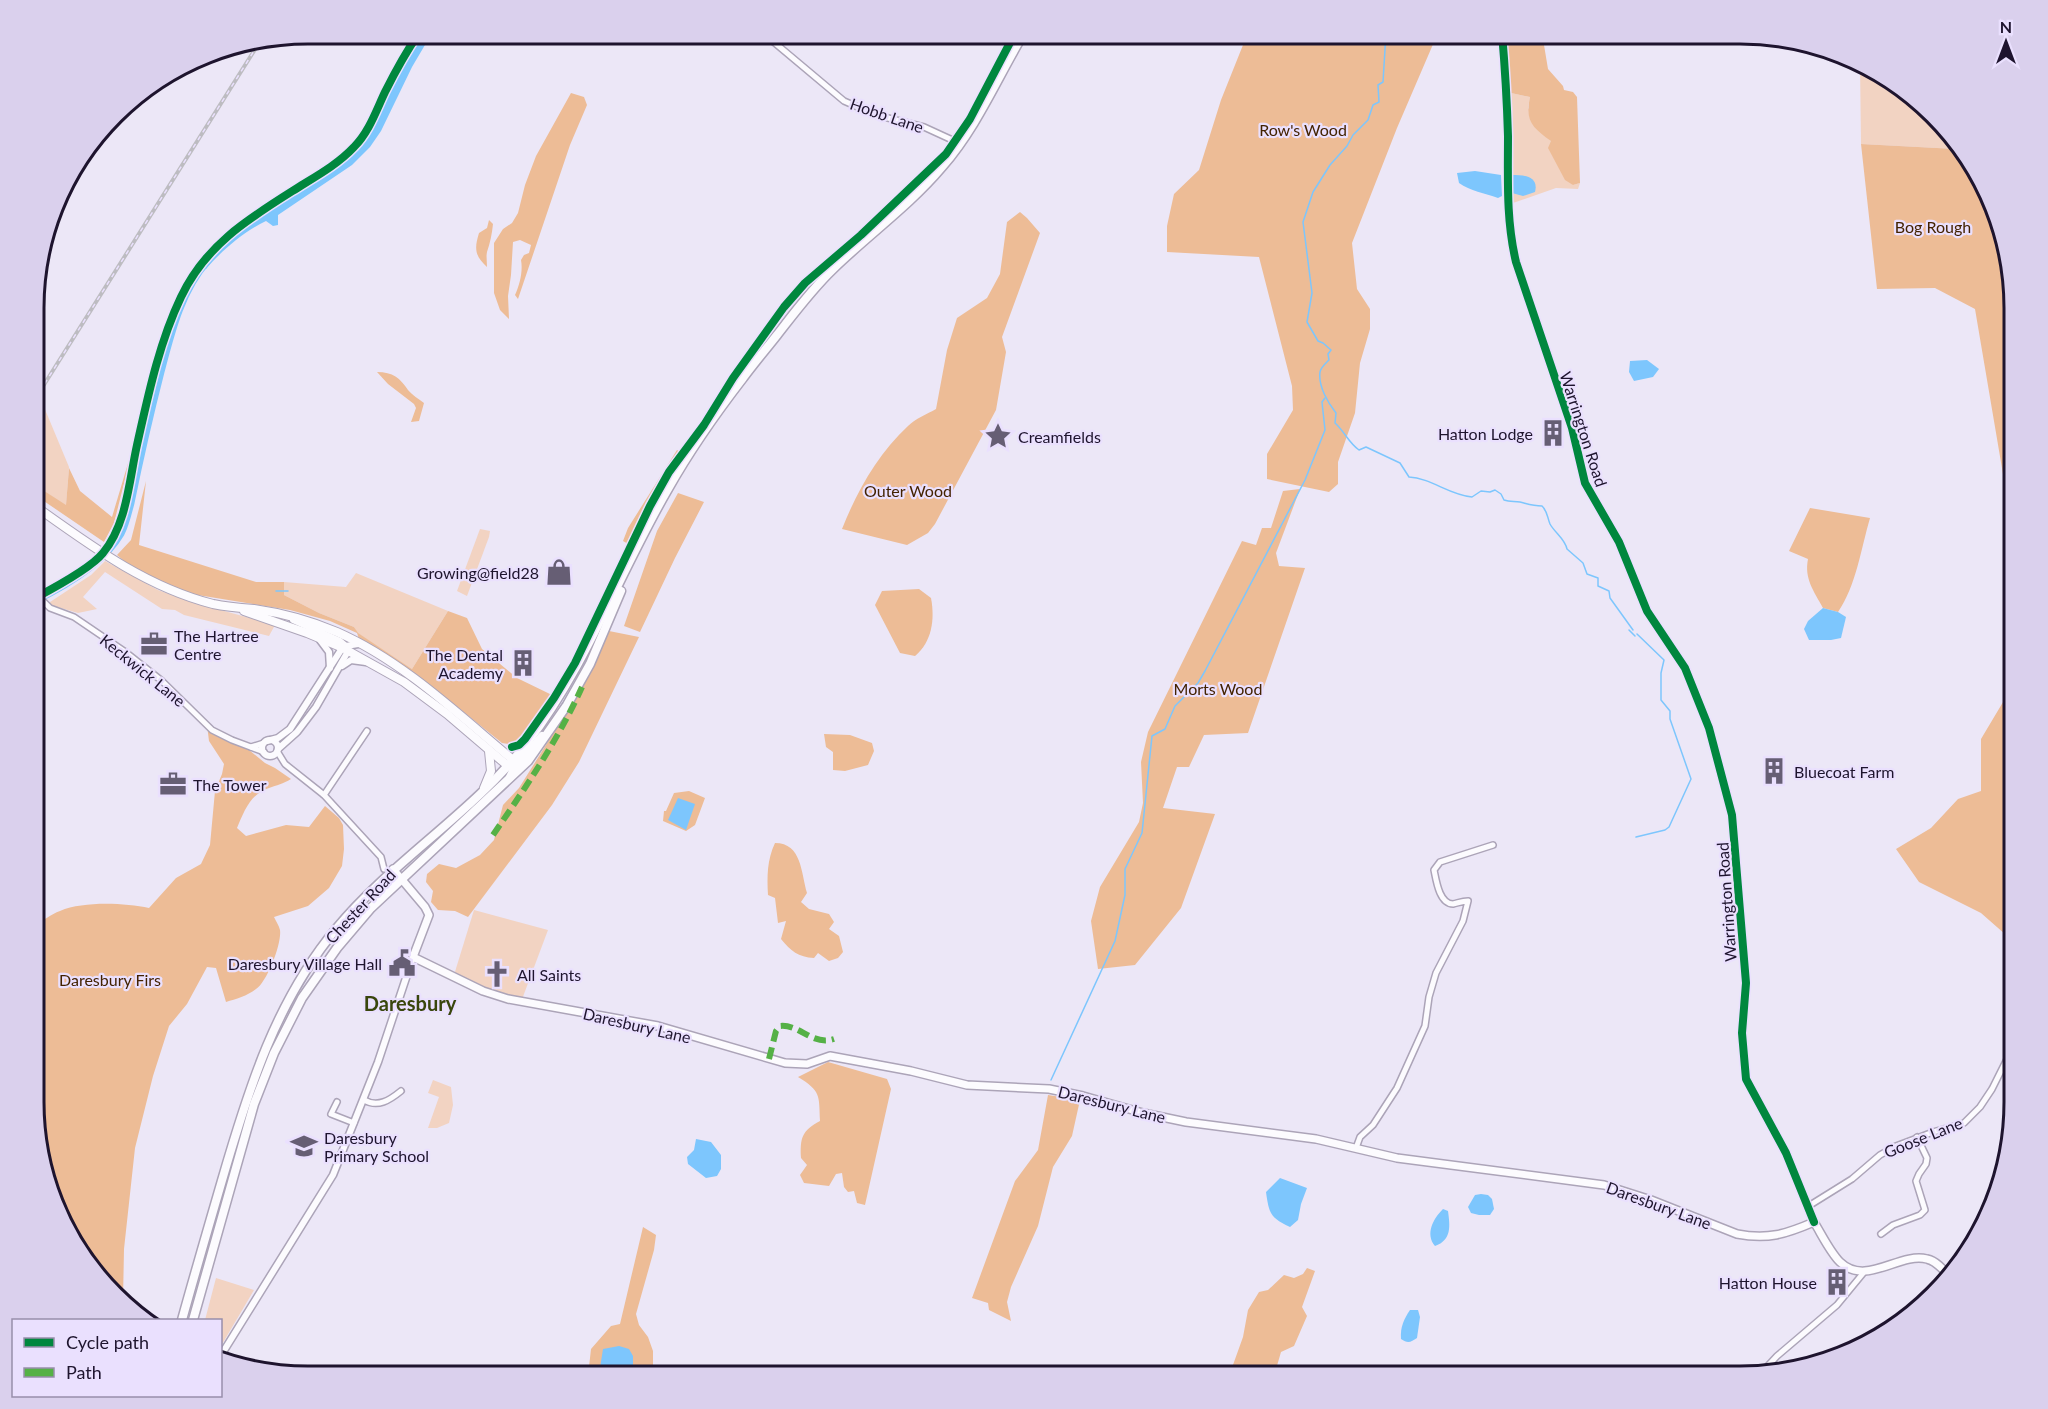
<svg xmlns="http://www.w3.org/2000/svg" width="2048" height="1409" font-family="Lato,sans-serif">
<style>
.green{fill:#f2d3c2}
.forest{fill:#edbc96}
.water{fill:#7dc6fd}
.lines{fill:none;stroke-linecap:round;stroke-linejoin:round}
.stream{stroke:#7dc6fd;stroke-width:1.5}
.canal{stroke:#7dc6fd;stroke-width:5}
.minor-casing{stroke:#aca4b8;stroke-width:8}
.tertiary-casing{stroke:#aca4b8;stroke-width:9}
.secondary-casing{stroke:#aca4b8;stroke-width:10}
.primary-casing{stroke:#aca4b8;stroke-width:10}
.trunk-casing{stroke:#aca4b8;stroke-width:11}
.minor{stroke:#fcfbfe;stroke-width:5}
.tertiary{stroke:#fcfbfe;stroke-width:6}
.secondary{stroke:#fcfbfe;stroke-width:7}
.primary{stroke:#fcfbfe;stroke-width:8}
.trunk{stroke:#fcfbfe;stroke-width:8}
.rail-casing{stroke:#bdbcc1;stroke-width:4}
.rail{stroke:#eae0fe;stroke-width:1.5;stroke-dasharray:4.5;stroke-linecap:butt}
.quiet{stroke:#55b146;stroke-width:6;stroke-dasharray:12 6;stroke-linecap:butt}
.cycleway-casing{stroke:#eae0fe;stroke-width:11}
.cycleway{stroke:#00873e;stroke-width:8}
.labels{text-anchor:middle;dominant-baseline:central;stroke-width:4.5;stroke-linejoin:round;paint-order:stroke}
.street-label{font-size:16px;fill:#1e142e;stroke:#eae0fe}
.park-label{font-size:16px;fill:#432200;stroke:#eae0fe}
.poi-label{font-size:16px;fill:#1e142e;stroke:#eae0fe;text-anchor:start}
.quarter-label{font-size:20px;font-weight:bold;fill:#39460c;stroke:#eae0fe}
.rim{fill:none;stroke:#1e142e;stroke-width:3}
</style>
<rect width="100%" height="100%" fill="#ece7f7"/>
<g class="green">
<path d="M1860,64l47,26 49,59 -95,-5z"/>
<path d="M1511,93l19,4 -2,11 23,33 22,44 7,-2 -2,6 -22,-1 -46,16z"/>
<path d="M44,407l25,60 -3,39 -31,-21v-65z"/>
<path d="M480,529l10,2 -1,6 -22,59 -10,-5z"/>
<path d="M105,561l53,29 30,11 87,24 -6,11 -85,-21 -9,-5 -13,-1 -57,-37 -22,25 14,12 -19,4 -31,-9 44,-29z"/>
<path d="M356,573l92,38 -36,58 -55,-36 -3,-6 -35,-14 -35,-18v-13l62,5z"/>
<path d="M474,910l74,20 -27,72 -67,-27z"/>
<path d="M433,1080l18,7 2,18 -4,18 -12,5h-9l11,-31 -11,-4z"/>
<path d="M216,1278l38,12 -33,56 -1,-26h-15z"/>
</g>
<g class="forest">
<path d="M1251,33l186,2 -40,93 -45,115 5,46 13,20v20l-10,34 -5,50 -17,49v22l-9,8 -62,-13v-25l26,-44 -1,-24 -33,-129 -92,-5v-26l7,-32 25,-24 22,-70 22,-55z"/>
<path d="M1505,33h37l6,36 15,17 1,4 9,2 4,5 3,86 -7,2 -8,-5 -17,-32 3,-7c-19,-14 -26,-20 -21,-44l-19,-4z"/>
<path d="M1633,34h81l-1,10z"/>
<path d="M571,93l13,4 3,8 -17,40 -52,154 -3,-4c5,-11 8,-24 6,-35l3,-5 5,-2 2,-8 -11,-5 -7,2 -2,33 -3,21 1,23 -9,-9 -6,-17v-50l9,-14 9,-6 6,-10 7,-28 11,-29z"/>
<path d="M1861,144l95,5 30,37 28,104v249l-39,-230 -40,-21 -58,1z"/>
<path d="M1020,212l7,6 13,15 -38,104 4,15 -10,58 -61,114 -7,9 -21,12 -65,-16c15,-38 36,-75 66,-103 7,-7 19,-12 28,-17l11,-59 10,-32 30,-20 13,-24 7,-52z"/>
<path d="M489,220l4,4c-1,10 -3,19 -6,28 -1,4 0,10 0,15 -12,-11 -13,-18 -8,-34l8,-5z"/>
<path d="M377,372c16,0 23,6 31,18 4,5 11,9 16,13l-5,18 -8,1 5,-14 -2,-4 -26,-20z"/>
<path d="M135,440l-21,83 -10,19 -69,-47v-10l31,20 3,-37 11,23 32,26z"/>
<path d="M677,450l8,5 -28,37 -20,42 -3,9 -4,2 -7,-4 5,-13z"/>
<path d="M146,481l-7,64 117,37h28v13l35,18 35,14 4,6 54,36 36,-58 19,7 15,31 35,29 35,17 -33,47 -4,3 -13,-2 -72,-58 -71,-46 -2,-6 -27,-12 -40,-11 -117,-19 -29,-13 -27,-23 14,-15z"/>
<path d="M1300,489l-24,64 3,13 26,2 -57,165 -44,2 -15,32h-12l-14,41 52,6 -34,94 -46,57 -37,4 -7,-48 9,-34 39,-65 4,-19 -2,-41 7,-30 94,-191 14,4 6,-17h9l12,-37z"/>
<path d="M678,493l26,9 -29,56 -35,74 -16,-6 33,-95z"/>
<path d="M1810,508l60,10c-9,31 -14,68 -32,94l-15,-4c-9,-17 -19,-29 -15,-49l-19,-8z"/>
<path d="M919,589l12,9c4,21 1,44 -16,58l-15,-3 -25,-48 7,-14z"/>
<path d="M2014,614v328l-33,-29 -62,-31 -23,-33 35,-21 27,-29 23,-8v-52l31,-52z"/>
<path d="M609,631l30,6 -60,125 -27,43 -84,112 -13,-6 -17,-1 -7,-8 2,-11 -7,-9 1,-8 12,-10 17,4 24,-13 14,-15 9,-35 16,-17 62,-99z"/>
<path d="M207,725l36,20 22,18 10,5 16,11c-8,5 -14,6 -22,9 -19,6 -25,24 -32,40l9,8 40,-11 23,2 16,-21 14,12 4,7 1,24 -2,17 -13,22 -21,18 -34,11c2,4 5,9 6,13 2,13 -13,52 -24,59 -9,7 -20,10 -30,13l-10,-34 -9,-1 -20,37 -18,22 -16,50 -18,72 -11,101 -1,51 -53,-61 -35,-102v-212c8,-4 16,-11 25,-14 24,-10 64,-8 89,-3l27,-30 25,-14 9,-19 5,-54 7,-17 2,-10 -15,-23z"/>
<path d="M824,734l26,1 22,8 2,8 -6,14 -23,6 -12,-1v-18l-7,-5z"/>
<path d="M689,791l16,7 -10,27 -9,6 -23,-10 1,-10h2l8,-18z"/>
<path d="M775,843c27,0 26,30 32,50l-6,9 8,7 20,5 5,8 -5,7 10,7 4,16 -5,6 -9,3 -11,-8 -4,5c-16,-1 -23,-7 -33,-19l5,-18 -8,2 -3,-25 -7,-3c-1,-19 -1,-35 7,-52z"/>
<path d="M828,1062l59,17 4,10 -26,116 -8,-2 -3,-12 -6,1 -4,-5 -2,-14 -6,1 -7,12 -25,-3 -4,-8 7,-10 -6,-7c-1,-21 1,-27 19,-37 -1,-26 1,-30 -22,-44z"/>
<path d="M1048,1095l32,5 -8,36 -19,31 -15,59 -27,61 -4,15 4,19 -22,-11 -1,-7 -16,-5 43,-117 23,-31z"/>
<path d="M643,1227l13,8 -2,15 -18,64 3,11 9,12 5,14v16l-6,9h-59l3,-27 20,-23 9,-2z"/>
<path d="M1307,1268l8,3 -13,36 5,9 -13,30 -13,6 -7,24h-45l14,-39 5,-27 11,-18 9,-2 16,-15 10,3 9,-4z"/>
</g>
<g class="water">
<path d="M420,33h12l-20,34 -31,64 -11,16 -18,18 -74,50v10l-5,1 -7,-5c-21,10 -45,30 -60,48l-3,-3c37,-53 102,-71 148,-114 32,-31 43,-83 69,-119z"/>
<path d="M1475,171l26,4 1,21 -4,2c-13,-5 -28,-7 -39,-15l-2,-10z"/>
<path d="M1512,175c12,0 27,1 23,17l-12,4 -11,-3z"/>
<path d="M1647,360l12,9 -6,8 -19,4 -5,-9 1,-11z"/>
<path d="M1823,608l15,4 8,5 -5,21 -10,2h-22l-5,-11 4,-8z"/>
<path d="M678,798l17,6 -9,26 -18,-10z"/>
<path d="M696,1139l15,3 10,13v14l-4,7 -11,2 -18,-14 -1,-7 7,-7z"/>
<path d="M1280,1178l27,10 -6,16 -3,16 -8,7c-20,-9 -21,-14 -24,-35z"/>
<path d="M1481,1194l7,1 4,4 2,10 -4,6h-11l-8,-2 -3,-6 7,-12z"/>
<path d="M1443,1209l5,2c2,15 4,29 -13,35 -10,-12 -2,-27 8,-37z"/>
<path d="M1410,1310h8l2,7 -3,21c-6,4 -9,6 -16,1 -1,-12 3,-20 9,-29z"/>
<path d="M619,1346l10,3 4,7v12l-18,4 -3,4h-11l-2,-2 4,-25z"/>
</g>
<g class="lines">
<g class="stream">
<path d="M1386,33l-3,49 -5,3 1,17 -6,3 -5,15 -15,15 -6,11 -17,19 -17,27 -10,30 9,71 -5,29 11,19 5,2 8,7 -3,4 1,6c-3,3 -8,7 -9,12 -2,14 8,31 16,41l-1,10c10,9 13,19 24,27l7,-3 34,16 9,14c22,1 40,18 63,20l9,-6 9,1 5,-2 6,4 3,6c6,2 10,1 16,2 8,2 13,4 22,4 6,6 5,11 8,18 5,9 15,15 17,25l16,14 4,11 11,4v8l11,5 1,7 23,32"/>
<path d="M276,591h12"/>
<path d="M1629,630l6,6"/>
<path d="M1636,837l29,-7 4,-3 22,-48 -21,-60v-8l-9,-11v-27l3,-13 -27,-26"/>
<path d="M1051,1080l64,-139 10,-46v-26l17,-36 10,-97 13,-7 10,-23 23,-23 7,-12 100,-191 20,-50 -3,-28 3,-4"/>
</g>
<path class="canal" d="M35,602c31,-15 69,-37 87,-68 5,-10 7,-20 10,-31 9,-44 19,-88 30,-131 10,-38 20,-81 47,-111"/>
<defs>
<g id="minor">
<path d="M763,33l81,68 32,14 48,12 37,17"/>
<path d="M35,593l15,15 24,9 50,34 38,30 50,49 20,10 32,12"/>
<path d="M251,747l13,-4"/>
<path d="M277,751l8,13 39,31 57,62 3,12"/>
<path d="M324,795l43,-64"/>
<path d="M364,1100c14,8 26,0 37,-9"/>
<path d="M337,1102l-6,12 23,9"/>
<path d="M1356,1148l4,-11 13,-12 24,-37 28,-62 4,-29 7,-24 27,-52 5,-20c-6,0 -10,2 -15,3 -14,0 -17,-25 -19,-34l6,-8 53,-17"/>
<path d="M1807,1207l45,-28 28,-24 16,-9 37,-14 31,-9 16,-16 12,-18 22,-44"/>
<path d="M1881,1234l12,-9 27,-10 5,-5 -9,-29 3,-7 7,-10 1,-6 -10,-21"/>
<path d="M1764,1370l13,-14 60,-51 28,-34"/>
</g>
<g id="tertiary">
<path d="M1502,33c3,35 5,69 6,103 0,43 -2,84 8,126l56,166 13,55 34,59 28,69 38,57 24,60 23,87 14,168 -4,50 4,46 40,74 28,69"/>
<path d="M320,640l9,12 1,16"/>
<path d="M342,666l9,-6 15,2"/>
<circle cx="270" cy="748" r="8"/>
<path d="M267,741l11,-3 12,-9 51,-79 5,-4 12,-2"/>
<path d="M278,749l19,-17 19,-25 31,-54 -1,-7 -6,-5 -47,-21"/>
<path d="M220,1357l113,-182 45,-113 35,-105"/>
</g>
<path id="secondary" d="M393,869l32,38 4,8 -16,42 70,34 25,8 150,27 127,37 22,1 23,-8 81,15 56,14 82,4 34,7 60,17 43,9 130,17 81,19 207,27 47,15 86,34c31,6 49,0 77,-12 8,13 16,30 26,40 26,25 59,-10 87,-3 9,2 16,10 22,17"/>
<g id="primary">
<path d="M35,506c56,40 111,81 178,98 14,3 27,4 41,5 28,4 57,12 83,23 66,29 122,83 176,128l1,9 -4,8"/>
<path d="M244,611l63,22 36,15 61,34 43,32 61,52 11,-2 23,-28"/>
<path d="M484,788l7,-17 -2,-20"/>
</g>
<g id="trunk">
<path d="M182,1320c13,-47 27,-95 41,-143 26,-89 53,-176 113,-248 57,-69 137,-116 191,-186 60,-78 92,-170 141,-254 22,-39 48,-76 75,-111 11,-15 23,-29 34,-43 18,-23 35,-46 56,-66 35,-34 77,-64 109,-102 35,-40 55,-89 82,-134"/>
<path d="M193,1320l61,-216 20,-51 28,-55 35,-50 34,-40 157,-147 39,-56 23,-41 31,-73"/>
</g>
</defs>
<use href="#minor" class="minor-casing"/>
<use href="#tertiary" class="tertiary-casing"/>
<use href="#secondary" class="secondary-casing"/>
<use href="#primary" class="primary-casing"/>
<use href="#trunk" class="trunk-casing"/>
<use href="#minor" class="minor"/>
<use href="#tertiary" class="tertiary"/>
<use href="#secondary" class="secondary"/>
<use href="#primary" class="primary"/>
<use href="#trunk" class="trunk"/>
<defs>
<path id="rail" d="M35,399l224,-356"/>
</defs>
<use href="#rail" class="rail-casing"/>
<use href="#rail" class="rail"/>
<g class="quiet">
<path d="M493,835c33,-48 65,-95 89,-148"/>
<path d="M769,1059l7,-28 4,-5c20,-2 32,20 54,13"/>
</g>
<defs>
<g id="cycleway">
<path d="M1502,33c3,35 5,69 6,103 0,43 -2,84 8,126l56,166 13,55 34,59 28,69 38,57 24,60 23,87 14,168 -4,50 4,46 40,74 28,69"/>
<path d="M35,598c17,-9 57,-31 68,-45 24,-29 26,-72 34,-108 11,-49 22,-102 44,-148 26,-55 72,-81 121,-112 18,-11 37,-22 52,-38 15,-15 22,-36 31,-55 10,-20 21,-40 34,-59"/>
<path d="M512,747l7,-2 6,-6 29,-41 21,-35 75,-157 19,-34 35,-47 29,-47 51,-71 21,-24 56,-48 85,-81 24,-35 45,-86"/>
</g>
</defs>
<use href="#cycleway" class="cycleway-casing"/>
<use href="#cycleway" class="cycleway"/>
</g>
<defs>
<symbol id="building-bare" viewBox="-9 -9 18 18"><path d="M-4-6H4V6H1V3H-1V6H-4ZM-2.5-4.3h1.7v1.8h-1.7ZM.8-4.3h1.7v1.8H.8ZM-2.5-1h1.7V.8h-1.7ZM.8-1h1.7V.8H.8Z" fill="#665e74" stroke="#eae0fe" stroke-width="2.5" paint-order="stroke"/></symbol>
<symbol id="sight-bare" viewBox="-9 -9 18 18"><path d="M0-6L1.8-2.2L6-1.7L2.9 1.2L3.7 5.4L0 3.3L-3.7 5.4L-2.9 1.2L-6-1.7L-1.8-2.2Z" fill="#665e74" stroke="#eae0fe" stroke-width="2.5" paint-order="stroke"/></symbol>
<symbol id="shop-bare" viewBox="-9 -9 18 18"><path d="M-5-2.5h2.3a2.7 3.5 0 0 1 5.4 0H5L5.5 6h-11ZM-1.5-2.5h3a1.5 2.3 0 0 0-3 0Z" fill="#665e74" stroke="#eae0fe" stroke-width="2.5" paint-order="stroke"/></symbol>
<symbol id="office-bare" viewBox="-9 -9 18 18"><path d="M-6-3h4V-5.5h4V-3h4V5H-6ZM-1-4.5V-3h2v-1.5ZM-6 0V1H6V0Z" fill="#665e74" stroke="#eae0fe" stroke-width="2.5" paint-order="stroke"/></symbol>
<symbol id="civic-bare" viewBox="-9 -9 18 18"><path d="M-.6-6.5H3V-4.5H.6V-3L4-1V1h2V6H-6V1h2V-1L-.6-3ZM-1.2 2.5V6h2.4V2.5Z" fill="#665e74" stroke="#eae0fe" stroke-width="2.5" paint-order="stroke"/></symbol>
<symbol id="church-bare" viewBox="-9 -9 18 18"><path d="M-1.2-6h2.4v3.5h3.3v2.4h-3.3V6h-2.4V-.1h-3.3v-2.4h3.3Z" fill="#665e74" stroke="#eae0fe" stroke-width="2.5" paint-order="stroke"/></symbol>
<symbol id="school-bare" viewBox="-9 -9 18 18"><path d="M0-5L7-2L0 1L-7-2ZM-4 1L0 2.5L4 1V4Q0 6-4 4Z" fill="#665e74" stroke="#eae0fe" stroke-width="2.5" paint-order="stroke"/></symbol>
</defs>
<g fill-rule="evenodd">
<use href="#building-bare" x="1534" y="414" width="38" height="38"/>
<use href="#sight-bare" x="979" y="417" width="38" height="38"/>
<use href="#shop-bare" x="540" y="553" width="38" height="38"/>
<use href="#office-bare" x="135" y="625" width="38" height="38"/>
<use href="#building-bare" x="504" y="644" width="38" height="38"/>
<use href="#building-bare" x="1755" y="752" width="38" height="38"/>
<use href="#office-bare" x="154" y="765" width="38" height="38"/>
<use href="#civic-bare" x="383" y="944" width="38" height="38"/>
<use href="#church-bare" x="478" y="955" width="38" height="38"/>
<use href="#school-bare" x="285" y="1127" width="38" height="38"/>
<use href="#building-bare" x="1818" y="1263" width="38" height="38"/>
</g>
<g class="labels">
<g class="street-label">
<text transform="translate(887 115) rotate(19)">Hobb Lane</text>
<text transform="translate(1584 429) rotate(72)">Warrington Road</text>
<text transform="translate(143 670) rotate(39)">Keckwick Lane</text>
<text transform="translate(1726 902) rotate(-94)">Warrington Road</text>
<text transform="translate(360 906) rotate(-47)">Chester Road</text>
<text transform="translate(637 1025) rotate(13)">Daresbury Lane</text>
<text transform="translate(1112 1104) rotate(14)">Daresbury Lane</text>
<text transform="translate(1923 1137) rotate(-22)">Goose Lane</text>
<text transform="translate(1659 1205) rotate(20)">Daresbury Lane</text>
</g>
<g class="park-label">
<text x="1303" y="129">Row's Wood</text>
<text x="1933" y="226">Bog Rough</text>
<text x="908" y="490">Outer Wood</text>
<text x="1218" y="688">Morts Wood</text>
<text x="110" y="979">Daresbury Firs</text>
</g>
<g class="poi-label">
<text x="1533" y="433" text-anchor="end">Hatton Lodge</text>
<text x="1018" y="436">Creamfields</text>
<text x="539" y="572" text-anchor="end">Growing@field28</text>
<text x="174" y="635">The Hartree<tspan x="174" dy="18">Centre</tspan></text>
<text x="503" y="654" text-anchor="end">The Dental<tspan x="503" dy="18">Academy</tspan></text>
<text x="1794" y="771">Bluecoat Farm</text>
<text x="193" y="784">The Tower</text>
<text x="382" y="963" text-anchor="end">Daresbury Village Hall</text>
<text x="517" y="974">All Saints</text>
<text x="324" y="1137">Daresbury<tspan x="324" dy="18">Primary School</tspan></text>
<text x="1817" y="1282" text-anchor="end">Hatton House</text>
</g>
<g class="quarter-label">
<text x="410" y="1003">Daresbury</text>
</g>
</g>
<path d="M0 0H2048V1409H0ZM308 44H1740A264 264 0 0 1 2004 308V1102A264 264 0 0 1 1740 1366H308A264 264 0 0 1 44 1102V308A264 264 0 0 1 308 44Z" fill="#dad0ed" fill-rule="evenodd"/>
<path class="rim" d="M308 44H1740A264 264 0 0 1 2004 308V1102A264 264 0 0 1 1740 1366H308A264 264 0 0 1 44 1102V308A264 264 0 0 1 308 44Z"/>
<rect x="12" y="1319" width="210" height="78" fill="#eae0fe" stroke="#988eab" stroke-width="1.5"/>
<rect x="24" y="1338" width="30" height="9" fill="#00873e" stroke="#988eab" stroke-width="1.5"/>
<text x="66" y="1349" font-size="18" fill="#1e142e">Cycle path</text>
<rect x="24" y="1368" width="30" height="9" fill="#55b146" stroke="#988eab" stroke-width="1.5"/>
<text x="66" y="1379" font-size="18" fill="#1e142e">Path</text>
<g transform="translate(2006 42)" stroke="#eae0fe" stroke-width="4.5" paint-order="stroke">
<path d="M0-4.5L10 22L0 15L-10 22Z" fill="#1e142e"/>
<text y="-9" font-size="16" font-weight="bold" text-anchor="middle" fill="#1e142e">N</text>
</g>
</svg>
